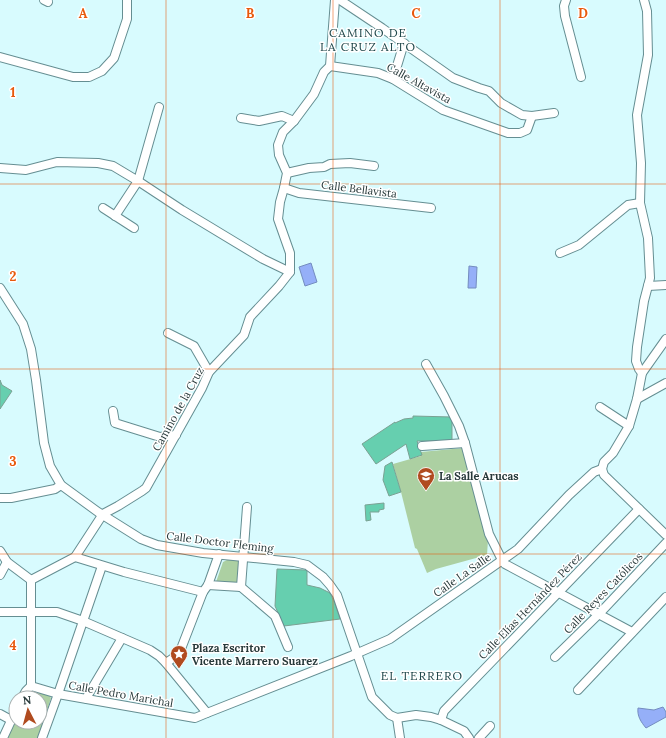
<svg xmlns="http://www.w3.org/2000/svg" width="666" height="738" font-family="Lora,serif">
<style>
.green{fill:#acd0a2}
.water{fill:#95aff8;stroke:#748cbf}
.building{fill:#66cfaf;stroke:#7ba193}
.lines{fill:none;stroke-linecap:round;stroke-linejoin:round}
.minor-casing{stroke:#658e92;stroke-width:10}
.minor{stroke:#fff;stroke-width:8}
.grid{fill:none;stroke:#e8590c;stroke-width:1;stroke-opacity:0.55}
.labels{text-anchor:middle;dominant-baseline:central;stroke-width:3;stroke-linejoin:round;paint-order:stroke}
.street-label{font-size:11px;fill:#27393a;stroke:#fff}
.poi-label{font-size:11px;font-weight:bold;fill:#27393a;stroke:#fff;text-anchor:start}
.neighbourhood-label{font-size:12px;letter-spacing:1px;fill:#21494c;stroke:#fff}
.grid-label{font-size:13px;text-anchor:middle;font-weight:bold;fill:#e8590c;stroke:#fff;stroke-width:3;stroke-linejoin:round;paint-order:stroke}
</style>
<rect width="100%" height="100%" fill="#d8fbfe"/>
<g class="green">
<path d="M463,448l25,92 -1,15 -51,14 -9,4 -10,-24 -2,-1 -14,-56 -8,-28 28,-8v-4z"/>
<path d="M227,560h11l3,4 -2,17 -5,4 -18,-3 7,-20z"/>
<path d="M32,690l17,5 2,3 -13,40h-31l9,-18v2h24v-24h-13l4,-7z"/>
</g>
<g class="water">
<path d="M311,263l6,19 -12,4 -6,-19z"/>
<path d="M469,266l8,1 -1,21h-8z"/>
<path d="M663,707l3,5v5l-20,11c-5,-6 -9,-12 -8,-20l16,2z"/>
</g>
<g class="building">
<path d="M0,380l2,5 10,6 -12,18z"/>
<path d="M413,416l39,1v24h-35l5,14 -12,4 -4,-15 -30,20 -14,-20 33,-22v1l9,-4 9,-1z"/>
<path d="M392,462l9,30 -12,4 -6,-16 2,-14z"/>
<path d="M384,503v6l-5,1v2h-9l1,8 -5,1 -1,-16z"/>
<path d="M277,569l30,1v15l13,3 10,5 4,8 6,18 -56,7 -9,-20z"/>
</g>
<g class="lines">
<defs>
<g id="minor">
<path d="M44,0l4,2"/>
<path d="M340,0l42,28 71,50 26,10 10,3 12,12 21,12 10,1 22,-3"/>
<path d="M566,0l-2,6 1,10 16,61"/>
<path d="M0,57l73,20h16l13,-6 12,-13 13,-39v-19"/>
<path d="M330,66l48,7 15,6 50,31 65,23h12l7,-3 5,-14"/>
<path d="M393,79l11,-36"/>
<path d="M241,118l18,3 23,-5 12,5"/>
<path d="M0,168l26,2 31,-8 41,1 15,3 25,15 44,29 81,49 27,13"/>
<path d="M287,173l22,-5 15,-1 6,-3 20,-1 24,3"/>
<path d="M284,188l15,5 132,15"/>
<path d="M103,208l31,20"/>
<path d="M115,216l23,-35 21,-74"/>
<path d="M560,253l19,-8 49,-40 12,-2"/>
<path d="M648,286l18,-1"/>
<path d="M0,288l23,36 8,25 5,31 8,63 6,23 11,19 37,27 43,27 16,6 46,8 91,9 13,3 16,12 7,8 7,10 35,102 18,18 7,3"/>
<path d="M168,333l26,13 15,26"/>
<path d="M426,364l18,32 15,30 6,17 24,91 13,26 3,4 127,68"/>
<path d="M642,373l-3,-4 -3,-8 1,-14 7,-46 6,-23 -2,-40 -8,-35 1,-40 -4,-48 11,-60 -1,-44 -3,-11"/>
<path d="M637,399l29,-16"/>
<path d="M600,407l29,19"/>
<path d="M113,411l2,12 45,14 16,-2"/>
<path d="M422,446l43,-3"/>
<path d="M602,469l2,-7 9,-9 16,-27 8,-27 5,-26 24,-34"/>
<path d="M602,469l2,6 62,60"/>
<path d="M0,498h11l44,-9 6,-4"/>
<path d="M0,551l7,11 24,18"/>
<path d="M75,557l49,15 79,20"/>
<path d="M0,575l7,-13"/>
<path d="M31,580l44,-23 28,-43 15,-8 24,-15 4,-3 56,-100 7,-16 35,-37 6,-18 29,-31 11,-14v-19l-12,-34 2,-17 4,-14 3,-15 -8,-18 -1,-10 5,-13 11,-11 20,-27 10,-22 6,-6 5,-66"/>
<path d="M31,580v106"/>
<path d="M208,585l33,2"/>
<path d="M241,587l6,-80"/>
<path d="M241,587l34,29 13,31"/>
<path d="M0,612h57l26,9 67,29 9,6 7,7 41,50"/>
<path d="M555,657l44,-43 67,-71"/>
<path d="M166,663l13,-9 24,-62 5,-7 11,-31"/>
<path d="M31,686l27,8 137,24 12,-5 144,-57 39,-17 128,-90 51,-54 25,-23 8,-3"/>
<path d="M578,690l88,-93"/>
<path d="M22,698l4,-7 5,-5"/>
<path d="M87,699l1,-4 34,-57"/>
<path d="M0,714l11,6"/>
<path d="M397,718l19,-3 15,2 10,3 23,11 5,7"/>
<path d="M397,718l3,20"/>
<path d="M441,720l3,-9 195,-202"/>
<path d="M3,738l13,-28"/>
<path d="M42,738l16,-44 44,-128"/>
<path d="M479,738l11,-12"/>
</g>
</defs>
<use href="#minor" class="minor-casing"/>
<use href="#minor" class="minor"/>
</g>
<path class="grid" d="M166,0v738M333,0v738M500,0v738M0,184h666M0,369h666M0,554h666"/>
<defs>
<symbol id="school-pin" viewBox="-11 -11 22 30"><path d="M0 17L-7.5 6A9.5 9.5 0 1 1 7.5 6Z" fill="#b04b1f" stroke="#fff"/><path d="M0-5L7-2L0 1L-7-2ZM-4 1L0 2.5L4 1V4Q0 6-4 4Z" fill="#fff"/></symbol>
<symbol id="sight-pin" viewBox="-11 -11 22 30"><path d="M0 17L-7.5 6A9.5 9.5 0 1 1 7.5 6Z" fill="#b04b1f" stroke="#fff"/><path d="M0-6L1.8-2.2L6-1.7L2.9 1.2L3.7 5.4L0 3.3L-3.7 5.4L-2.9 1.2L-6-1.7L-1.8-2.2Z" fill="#fff"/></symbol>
</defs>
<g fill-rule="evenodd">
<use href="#school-pin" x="416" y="466" width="20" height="27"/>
<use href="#sight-pin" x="169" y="644" width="20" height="27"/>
</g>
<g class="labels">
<g class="street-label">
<text transform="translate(419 83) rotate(29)">Calle Altavista</text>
<text transform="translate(359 189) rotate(7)">Calle Bellavista</text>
<text transform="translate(178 409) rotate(-61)">Camino de la Cruz</text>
<text transform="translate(220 542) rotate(7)">Calle Doctor Fleming</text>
<text transform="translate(462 575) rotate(-35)">Calle La Salle</text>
<text transform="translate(603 593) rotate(-46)">Calle Reyes Católicos</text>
<text transform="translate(530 606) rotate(-46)">Calle Elías Hernández Pérez</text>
<text transform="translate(121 694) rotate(10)">Calle Pedro Marichal</text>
</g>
<g class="poi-label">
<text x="439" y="476">La Salle Arucas</text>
<text x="192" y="648">Plaza Escritor<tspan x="192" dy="13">Vicente Marrero Suarez</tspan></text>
</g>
<g class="neighbourhood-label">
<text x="368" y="32">CAMINO DE<tspan x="368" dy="14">LA CRUZ ALTO</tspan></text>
<text x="422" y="675">EL TERRERO</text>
</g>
</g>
<g class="grid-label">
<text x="83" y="18">A</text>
<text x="250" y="18">B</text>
<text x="416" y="18">C</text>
<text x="583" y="18">D</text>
<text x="13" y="97">1</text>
<text x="13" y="281">2</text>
<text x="13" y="466">3</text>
<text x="13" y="650">4</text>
</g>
<g transform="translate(28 710) rotate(354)"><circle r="19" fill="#ffffff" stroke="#a9b0b0"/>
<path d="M0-3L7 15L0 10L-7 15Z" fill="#b04b1f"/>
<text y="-6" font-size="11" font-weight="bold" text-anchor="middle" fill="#27393a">N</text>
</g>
</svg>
